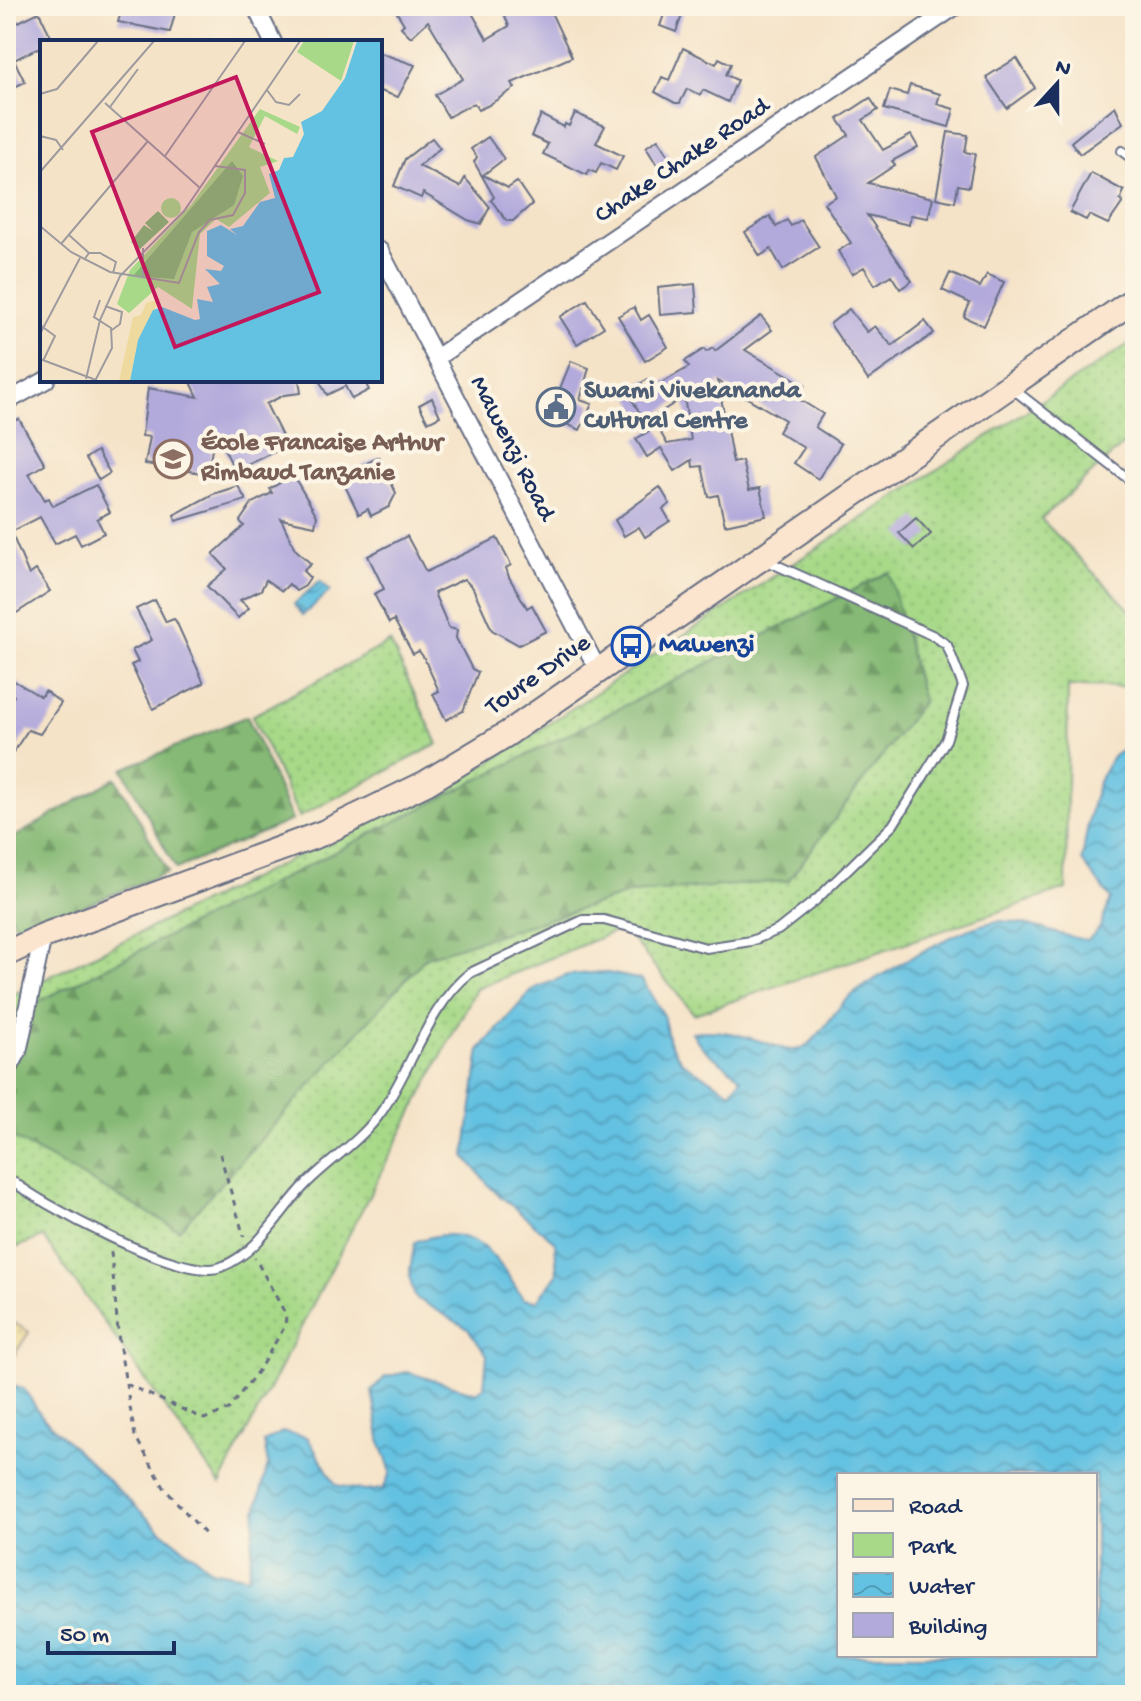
<svg xmlns="http://www.w3.org/2000/svg" width="1141" height="1701" font-family="'Gochi Hand',sans-serif">
<style>
.green{fill:url(#green-dots);stroke:#618473;stroke-width:2}
.forest{fill:url(#forest-firs);stroke:#507469;stroke-width:2}
.sand{fill:url(#sand-dots);stroke:#84847e;stroke-width:2}
.water{fill:url(#water-waves);stroke:#3f78a0;stroke-width:2;fill-rule:evenodd}
.building{fill:#b3aadc}
.lines{fill:none;stroke-linecap:round;stroke-linejoin:round}
.lane-casing{stroke:#676e83;stroke-width:12}
.street-casing{stroke:#676e83;stroke-width:20}
.secondary-casing{stroke:#676e83;stroke-width:28}
.path{stroke:#676e83;stroke-width:3;stroke-dasharray:6 6;stroke-linecap:butt}
.lane{stroke:#fff;stroke-width:8}
.street{stroke:#fff;stroke-width:16}
.secondary{stroke:#fbe5cf;stroke-width:24}
.labels{text-anchor:middle;dominant-baseline:central;stroke-width:8;stroke-linejoin:round;paint-order:stroke}
.street-label{font-size:26px;fill:#1b2f5e;stroke:#fcf5e5}
.service-label{font-size:26px;font-weight:bold;fill:#4e5e75;stroke:#fcf5e5;text-anchor:start}
.education-label{font-size:26px;font-weight:bold;fill:#785e54;stroke:#fcf5e5;text-anchor:start}
.transit-label{font-size:26px;font-weight:bold;fill:#164399;stroke:#fcf5e5;text-anchor:start}
.inset-road{fill:none;stroke:#9e9b9e;stroke-width:2}
.view{fill:#c2185b;fill-opacity:0.15;stroke:#c2185b;stroke-width:4}
.inset-edge{fill:none;stroke:#1b2f5e;stroke-width:4}
</style>
<defs>
<pattern id="green-dots" width="8" height="8" patternUnits="userSpaceOnUse" patternTransform="scale(2)"><rect width="8" height="8" fill="#a7d988"/><path d="M2 2h.1M6 6h.1" fill="none" stroke="#8fbb78" stroke-width="1.8" stroke-linecap="round"/></pattern>
<pattern id="forest-firs" width="22" height="20" patternUnits="userSpaceOnUse" patternTransform="scale(2)"><rect width="22" height="20" fill="#85b974"/><path d="M5 1l3.5 6h-7zM16 11l3.5 6h-7z" fill="#6c9762"/></pattern>
<pattern id="sand-dots" width="8" height="8" patternUnits="userSpaceOnUse" patternTransform="scale(2)"><rect width="8" height="8" fill="#eeda9e"/><path d="M2 2h.1M6 6h.1" fill="none" stroke="#ccbb8a" stroke-width="1.8" stroke-linecap="round"/></pattern>
<pattern id="water-waves" width="16" height="10" patternUnits="userSpaceOnUse" patternTransform="scale(2)"><rect width="16" height="10" fill="#63c1e1"/><path d="M0 5q4-4 8 0t8 0" fill="none" stroke="#519dba"/></pattern>
</defs>
<rect width="100%" height="100%" fill="#fcf5e5"/>
<filter id="ink" filterUnits="userSpaceOnUse"><feTurbulence type="fractalNoise" baseFrequency=".0125" numOctaves="2"/><feDisplacementMap in="SourceGraphic" scale="16" xChannelSelector="R" yChannelSelector="G"/><feConvolveMatrix kernelMatrix="1 2 1 2 8 2 1 2 1" color-interpolation-filters="sRGB"/></filter>
<filter id="wash" filterUnits="userSpaceOnUse"><feTurbulence type="fractalNoise" baseFrequency=".006" numOctaves="4" result="noise"/><feDisplacementMap in="SourceGraphic" scale="32" xChannelSelector="R" yChannelSelector="G"/><feGaussianBlur stdDeviation="1.8" result="paint"/><feColorMatrix in="noise" values="0 0 0 0 0 0 0 0 0 0 0 0 0 0 0 0 0 1.4 0 .05"/><feComposite in="paint" operator="in"/></filter>
<g filter="url(#wash)">
<rect width="100%" height="100%" fill="#f5e3c8"/>
<g class="green">
<path d="M1135,340v94l-94,85 94,96v72l-67,-1 -2,203 -372,125 -71,-86 -147,61 -256,495 -177,-247 -37,14v-253l481,-234z"/>
<path d="M390,642l48,102 -139,73 -47,-101z"/>
</g>
<g class="forest">
<path d="M889,572l34,129 -135,180 -156,12 -206,64 -247,273 -173,-96v-116z"/>
<path d="M247,716l45,104 -116,49 -53,-100z"/>
<path d="M116,778l52,94 -149,60 -13,-25v-65z"/>
</g>
<path class="sand" d="M6,1318l23,14 -23,36z"/>
<g class="water">
<path d="M320,581l10,10 -27,24 -9,-11z"/>
<path d="M1135,746v949h-1129v-311l18,5 19,29 114,109 55,43 36,7 8,-66 12,-47 -4,-22 18,-10 25,5 29,48 29,6 18,-2 8,-17 -10,-28 -9,-53 13,-14 22,-5 70,21 7,-6 3,-32 -19,-26 -53,-32 -6,-21 6,-34c58,-23 81,13 108,57l14,2 20,-27 -2,-32 -63,-53 -27,-33 15,-107 53,-60 35,-14 35,-3 39,8 21,34 6,28 13,20 49,30 10,-13c-18,-19 -36,-22 -49,-47 27,-4 52,4 78,12 7,2 17,7 24,6 22,-2 37,-36 52,-50 27,-23 125,-81 158,-79 29,1 55,16 84,19l11,-11 12,-30 -29,-38c5,-32 10,-78 31,-104 4,-5 15,-8 22,-11zM839,1475h256v180h-256z"/>
</g>
<g id="blocks">
<g class="building">
<path d="M123,6l26,4 1,-4h27l-7,26 -52,-10z"/>
<path d="M393,6h75l19,33 22,-13 -8,-20h47l24,51 -60,26 3,5 -28,18 -9,4 -4,-7 -26,14 -13,-22 28,-16 -35,-58 -17,16 -10,-10 3,-3z"/>
<path d="M667,6l17,4 -8,22 -16,-6z"/>
<path d="M39,12l14,29 -11,1v4l-28,14 11,22 -19,9v-63z"/>
<path d="M683,48l33,16 3,-6 12,6 -5,11 11,5 -9,22 -25,-12 -3,5 -13,-6 -7,14h-5l-20,-11 7,-15 7,3z"/>
<path d="M380,53l35,12 -17,32 -18,-6z"/>
<path d="M1017,58l18,30 -28,20 -21,-31z"/>
<path d="M910,85l30,9 -3,10 17,5 -5,18 -65,-18 6,-19 17,5z"/>
<path d="M870,98l8,12 -15,10 20,30 28,-15 7,12 -26,14 3,4 -27,18 65,15 -5,20 -17,-3 -2,10 -42,-10 45,66 -12,8 -9,-14 -16,10 -11,-18 -12,7 -14,-23 13,-8 -27,-40 12,-7 -20,-39 33,-22 -11,-16z"/>
<path d="M1115,106l8,17 -43,31 -9,-12z"/>
<path d="M575,113l30,13 -9,17 27,13 -7,14 -15,-7 -5,10 -7,-3 -2,5 -44,-21 5,-10 -17,-8 10,-21 23,12 1,-3 4,2z"/>
<path d="M948,132l20,3 -3,17 10,2 -6,33 -11,-2 -3,17 -19,-4z"/>
<path d="M488,137l16,22 -21,16 25,13 9,-6 15,22 -19,17h-6l-16,-21 3,-3 -20,-35 3,-5 -6,-8z"/>
<path d="M432,138l8,10 -21,18 41,21 5,-9 25,29 -9,17 -13,-4 -45,-27 -2,5 -27,-12 11,-27z"/>
<path d="M658,139l19,30 -13,8 -18,-30z"/>
<path d="M1091,173l33,18 -4,9 3,2 -15,22 -19,-9 -3,5 -16,-8z"/>
<path d="M770,216l6,11 11,-7 4,6 10,-6 18,27 -36,23 -12,-21 -11,7 -15,-24z"/>
<path d="M950,273l30,14 7,-13 17,8 -20,44 -20,-9 6,-14 -28,-13z"/>
<path d="M695,284l2,28 -37,3 -2,-27z"/>
<path d="M587,300l17,27 -27,17 -17,-27z"/>
<path d="M634,307l7,13 8,-5 19,32 -23,14 -27,-45z"/>
<path d="M849,309l18,23 8,-6 17,20 33,-25 9,12 -66,47 -38,-56z"/>
<path d="M761,316l11,14 -27,20 60,35 -8,13 26,16 -8,13 26,17 -23,35 -24,-16 10,-15 -26,-16 7,-12 -67,-39 15,82 9,-2 7,29 11,-2 6,28 -41,9 -7,-30 -9,2 -7,-31 -9,1 -1,-7 -17,11 -14,-23 -14,9 -11,-18 21,-13 10,18 24,-4 -7,-43 -39,25 -18,-31 21,-12 5,9 36,-21 -4,-6 19,-12 2,3 7,-4 2,3z"/>
<path d="M571,361l18,7 -9,32 12,4 -12,26 -41,-18 7,-20 11,4z"/>
<path d="M190,380h109l2,13 -17,2 -18,9 21,42 -52,25 -20,-41 -7,44 -63,-10 5,-27 -8,-1 6,-48 50,9z"/>
<path d="M319,380h45l5,10 -17,9 -7,-13 -18,9z"/>
<path d="M432,398l8,18 -12,6 -9,-17z"/>
<path d="M19,419l26,45 -16,10 16,26 4,-2 4,8 43,-21 14,27 -13,7 7,14 -23,12 -6,-11 -20,10 -15,-27 -29,15 18,43 7,-5 14,21 -44,29v-197z"/>
<path d="M97,451l13,22 -11,7 -13,-22z"/>
<path d="M379,457l17,36 -7,14 -18,9 -3,-7 -9,5 -19,-38z"/>
<path d="M293,475l24,41 -2,10 -34,-7 14,30 16,15 -8,7 7,7 -5,8 -9,5 -7,-7 -7,7 -16,-11 -5,10 -21,10 9,8 -11,10 -31,-32 20,-17 -14,-15 31,-28 -4,-5 12,-18 20,-10 -2,-4z"/>
<path d="M238,486l8,14 -70,21 -2,-6 39,-21z"/>
<path d="M660,487l10,17 -7,5 7,12 -25,16 -6,-10 -15,9 -9,-16z"/>
<path d="M916,518l15,16 -17,15 -15,-16z"/>
<path d="M407,536l19,36 71,-34 14,27 -5,3 3,9 18,31 5,-3 14,26 -27,14 -27,-15 -19,-42 -9,-9 -30,14 15,35 8,2 -1,8 16,31 6,3 -15,39 -17,9 -13,-26 6,-3 -15,-33 -5,-7 -6,3 -19,-34 -5,3 -15,-29 10,-5 -16,-33z"/>
<path d="M155,600l11,22 8,-3 2,2 28,62 -51,26 -22,-44 7,-3 -6,-12 20,-10 -16,-31z"/>
<path d="M11,679l30,18 4,-6 16,12 -21,31 -12,-4 -22,33v-56l8,-11 -8,-9z"/>
</g>
</g>
</g>
<g filter="url(#ink)">
<use href="#blocks" fill-opacity="0" stroke="#676e83" stroke-width="2"/>
<g class="lines">
<defs>
<g id="lane">
<path d="M1122,151l13,10"/>
<path d="M1013,389l122,95"/>
<path d="M6,1176c31,27 177,106 215,91 39,-15 58,-56 86,-84 24,-24 55,-43 75,-72 29,-42 48,-107 88,-138l113,-53h21l102,28 45,-7 27,-11 38,-30 77,-75 53,-85 17,-54 -16,-41 -13,-9 -169,-76"/>
</g>
<g id="street">
<path d="M255,6l18,36"/>
<path d="M380,251l218,419"/>
<path d="M436,358l520,-352"/>
<path d="M6,402l40,-22"/>
<path d="M6,1074l12,-22 25,-116"/>
</g>
<path id="secondary" d="M6,954l37,-18 280,-103 103,-50 81,-49 628,-435"/>
</defs>
<use href="#lane" class="lane-casing"/>
<use href="#street" class="street-casing"/>
<use href="#secondary" class="secondary-casing"/>
<g class="path">
<path d="M220,1154l24,83"/>
<path d="M111,1252l8,91 16,93 30,53 41,46"/>
<path d="M126,1384l78,35 24,-9 32,-42 25,-42 1,-11 -31,-57"/>
</g>
<use href="#lane" class="lane"/>
<use href="#street" class="street"/>
<use href="#secondary" class="secondary"/>
</g>
</g>
<defs>
<symbol id="civic-ring" viewBox="-11 -11 22 22"><circle r="9.5" fill="#fcf5e5" stroke="#5c6f8a" stroke-width="1.5"/><path d="M-.6-6.5H3V-4.5H.6V-3L4-1V1h2V6H-6V1h2V-1L-.6-3ZM-1.2 2.5V6h2.4V2.5Z" fill="#5c6f8a"/></symbol>
<symbol id="school-ring" viewBox="-11 -11 22 22"><circle r="9.5" fill="#fcf5e5" stroke="#8d6e63" stroke-width="1.5"/><path d="M0-5L7-2L0 1L-7-2ZM-4 1L0 2.5L4 1V4Q0 6-4 4Z" fill="#8d6e63"/></symbol>
<symbol id="bus-ring" viewBox="-11 -11 22 22"><circle r="9.5" fill="#fcf5e5" stroke="#1a4fb4" stroke-width="1.5"/><path d="M-5-6H5V4H4V6H2V4H-2V6H-4V4H-5ZM-3.5-4V0h7V-4ZM-3.5 1.2v1.5H-2V1.2ZM2 1.2v1.5H3.5V1.2Z" fill="#1a4fb4"/></symbol>
</defs>
<g fill-rule="evenodd">
<use href="#civic-ring" x="534" y="385" width="44" height="44"/>
<use href="#school-ring" x="151" y="437" width="44" height="44"/>
<use href="#bus-ring" x="609" y="624" width="44" height="44"/>
</g>
<g class="labels">
<g class="street-label">
<text transform="translate(683 162) rotate(-34)">Chake Chake Road</text>
<text transform="translate(511 449) rotate(63)">Mawenzi Road</text>
<text transform="translate(539 676) rotate(-35)">Toure Drive</text>
</g>
<g class="service-label">
<text x="584" y="392">Swami Vivekananda<tspan x="584" dy="30">Cultural Centre</tspan></text>
</g>
<g class="education-label">
<text x="201" y="444">École Francaise Arthur<tspan x="201" dy="30">Rimbaud Tanzanie</tspan></text>
</g>
<g class="transit-label">
<text x="659" y="646">Mawenzi</text>
</g>
</g>
<g transform="translate(40 40)">
<rect width="342" height="342" fill="#f5e3c8"/>
<path d="M264,1h50l-13,40 -44,-29zM220,69l40,18 -3,7 -32,-18 -16,31 29,14 -18,6 10,26 -41,34 -13,-8 -16,15 -8,75 -34,-22 -29,26 -12,-9 13,-34 61,-65zM121 168a10 10 0 1 1 20 0a10 10 0 1 1-20 0Z" fill="#a7d988"/>
<path d="M192,121l11,15 -9,29 -42,27 -18,47 -41,-3zM118,171l11,11 -29,27 -9,-7 13,-17 9,6 -8,-8z" fill="#85b974"/>
<path d="M120,259l-22,41 -8,41h-11l14,-64 8,-2 5,-12z" fill="#eeda9e"/>
<path d="M317,1h25v340h-252l8,-41 15,-30 9,-3 33,13 5,-1 -3,-20 16,3 -6,-15 13,-3 -15,-15 16,2 3,-5 -17,-10v-25l14,-6 16,10 -7,-6 13,-3 17,-24 15,-4 -6,-24 10,-4 5,-12 9,-1 11,-23 -3,-12 21,-11 23,-33z" fill="#63c1e1"/>
<path class="inset-road" d="M227,50l9,12 13,3 11,-11M0,54l17,-5 41,-48M65,63l95,85M70,67l28,-38M198,92l27,12M0,96l16,4 7,10M125,116l80,-115M0,132l114,-131M0,186l31,26 39,20 69,11 20,-51 11,-12 23,-5 12,-22v-23l-30,-4M29,195l20,18M21,204l87,-103M103,208v29M44,220l5,-7h11l16,9 -3,11M65,266l17,6 -2,12 -8,6M0,285l15,11 -12,25M0,294l40,-76M0,319l56,21M46,339l14,-59 20,-44 64,-65 116,-170M55,341l17,-33 -1,-20 -17,-11 6,-17"/>
<path class="view" d="M196,37l83,215 -144,55 -83,-215z"/>
<rect width="342" height="342" class="inset-edge"/>
</g>
<rect width="1141" height="1701" fill="none" stroke="#fcf5e5" stroke-width="32"/>
<rect x="837" y="1473" width="260" height="184" fill="#fcf5e5" stroke="#a2a6af" stroke-width="2"/>
<rect x="853" y="1499" width="40" height="12" fill="#fbe5cf" stroke="#a2a6af" stroke-width="2"/>
<text x="909" y="1513" font-size="24" fill="#1b2f5e">Road</text>
<rect x="853" y="1533" width="40" height="24" fill="#a7d988" stroke="#a2a6af" stroke-width="2"/>
<text x="909" y="1553" font-size="24" fill="#1b2f5e">Park</text>
<rect x="853" y="1573" width="40" height="24" fill="url(#water-waves)" stroke="#a2a6af" stroke-width="2"/>
<text x="909" y="1593" font-size="24" fill="#1b2f5e">Water</text>
<rect x="853" y="1613" width="40" height="24" fill="#b3aadc" stroke="#a2a6af" stroke-width="2"/>
<text x="909" y="1633" font-size="24" fill="#1b2f5e">Building</text>
<g transform="translate(1057 84) rotate(21)" stroke="#fcf5e5" stroke-width="6" paint-order="stroke">
<path d="M0-6L14 30L0 20L-14 30Z" fill="#1b2f5e"/>
<text y="-12" font-size="22" font-weight="bold" text-anchor="middle" fill="#1b2f5e">N</text>
</g>
<path d="M48 1641v12h126v-12" fill="none" stroke="#1b2f5e" stroke-width="4"/>
<text x="60" y="1641" font-size="24" fill="#1b2f5e" stroke="#fcf5e5" stroke-width="6" paint-order="stroke">50 m</text>
</svg>
